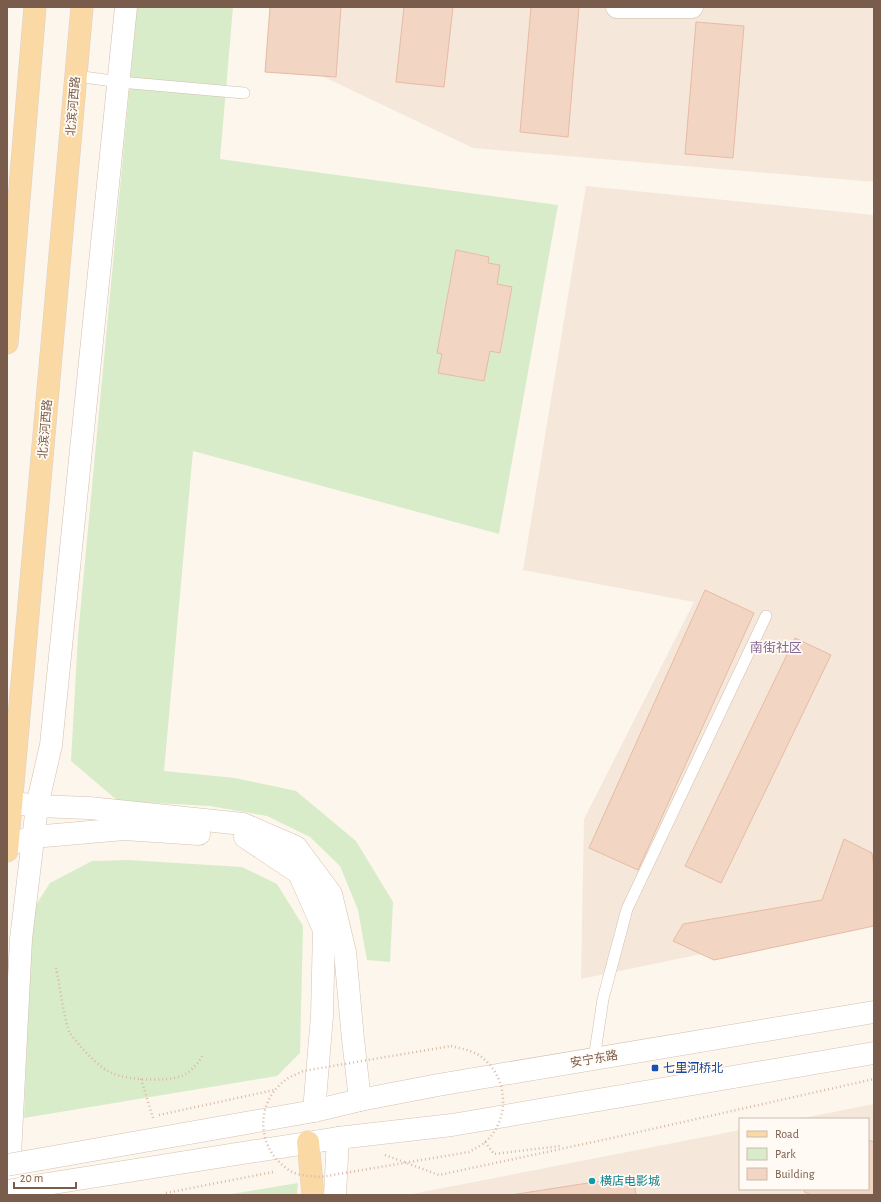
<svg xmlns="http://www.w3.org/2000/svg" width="881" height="1202" font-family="'Alegreya Sans','Noto Sans SC',sans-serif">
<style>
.residential{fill:#f5e8da}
.green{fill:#d8ecc9}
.building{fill:#f3d5c3;stroke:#e6bba3}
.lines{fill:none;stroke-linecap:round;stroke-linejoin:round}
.lane-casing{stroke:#d1beb0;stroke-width:12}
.street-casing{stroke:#d1beb0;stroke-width:23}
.secondary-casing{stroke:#d6c0b0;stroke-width:23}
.primary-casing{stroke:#dad1cd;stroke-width:23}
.path{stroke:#d9b8a5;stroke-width:2.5;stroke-dasharray:1 3;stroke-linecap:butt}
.lane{stroke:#fff;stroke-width:11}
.street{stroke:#fff;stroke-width:22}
.secondary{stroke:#fff;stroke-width:22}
.primary{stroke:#fbd9a5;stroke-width:22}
.secondary-bridge-casing{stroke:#d6c0b0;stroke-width:23;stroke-linecap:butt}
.path-bridge{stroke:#d9b8a5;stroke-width:2.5;stroke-dasharray:1 3;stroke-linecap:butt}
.secondary-bridge{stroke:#fff;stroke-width:22}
.transit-dot{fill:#1a4fb4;stroke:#fffaf3;stroke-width:1.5}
.culture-dot{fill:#0f9aa8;stroke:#fffaf3;stroke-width:1.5}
.labels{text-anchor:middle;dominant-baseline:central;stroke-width:3.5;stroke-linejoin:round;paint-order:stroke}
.street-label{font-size:12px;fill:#7a5c4d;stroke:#fffaf3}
.transit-label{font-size:12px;fill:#164399;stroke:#fffaf3;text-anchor:start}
.culture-label{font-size:12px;fill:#0d838f;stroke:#fffaf3;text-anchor:start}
.neighbourhood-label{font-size:13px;fill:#846695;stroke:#fffaf3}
</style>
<rect width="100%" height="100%" fill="#fdf6ec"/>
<g class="residential">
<path d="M285,7h589v175l-401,-34 -191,-91z"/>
<path d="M586,186l288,29v703l-293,61 3,-160 110,-217 -171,-32z"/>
<path d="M874,1104v91h-467l333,-65v59h128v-70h-70z"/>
</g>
<g class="green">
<path d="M137,7h96l-13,152 338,46 -59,329 -306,-83 -29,320 71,7 61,13 60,50 37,61 -3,60 -23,-2 -9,-50 -18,-44 -30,-29 -43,-21 -57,-10 -92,-5 -47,-40 7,-125z"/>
<path d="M128,860l114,7 35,17 26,42 -3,127 -23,23 -253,42 8,-207 18,-28 42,-22z"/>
<path d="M298,1183l-1,12h-72z"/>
</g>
<g class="building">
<path d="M270,7h71l-5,70 -71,-5z"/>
<path d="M404,7h49l-9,80 -48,-5z"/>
<path d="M531,7h48l-11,130 -48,-5z"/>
<path d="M696,22l48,4 -11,132 -48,-4z"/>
<path d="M456,250l33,7 -1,6 12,2 -3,19 15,3 -12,66 -10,-2 -6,30 -46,-8 4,-19 -5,-1z"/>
<path d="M705,590l49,23 -116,257 -49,-22z"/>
<path d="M795,638l36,17 -110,228 -36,-17z"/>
<path d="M844,839l28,14 2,16v57l-160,34 -41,-19 10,-17 139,-24z"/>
<path d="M868,1140l6,2v53h-62l-8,-3 1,-3h63z"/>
<path d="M633,1176l3,19h-125z"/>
</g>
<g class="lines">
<defs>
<g id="lane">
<path d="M76,76l44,6 124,11"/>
<path d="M594,1059l9,-60 24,-90 139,-293"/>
</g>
<g id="street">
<path d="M617,7h75"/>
<path d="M8,1195l13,-256 16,-133 14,-61 75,-738"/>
</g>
<g id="secondary">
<path d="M7,802l30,4 52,2 154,16 53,23 35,47 14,58 8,87 7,61"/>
<path d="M245,837l54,36 25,57 -2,86 -8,95"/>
<path d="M7,845l26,-8 91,-8 75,5"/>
<path d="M42,1159l272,-48 46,-11 78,-15 436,-73"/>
<path d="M47,1184l291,-46 114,-13 422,-72"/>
<path d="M335,1195l3,-57"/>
</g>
<g id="primary">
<path d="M7,343l28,-336"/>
<path d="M7,851l75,-844"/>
<path d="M308,1142l5,53"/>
</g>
</defs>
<use href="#lane" class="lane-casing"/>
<use href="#street" class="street-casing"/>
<use href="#secondary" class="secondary-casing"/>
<use href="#primary" class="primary-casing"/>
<g class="path">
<path d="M56,968c3,12 9,58 14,65 9,13 30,36 44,41 16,6 52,8 67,2 10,-4 16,-11 21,-20"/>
<path d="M141,1079l12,39"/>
<path d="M159,1115l115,-25"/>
<path d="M485,1142l9,12 66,-8"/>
<path d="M385,1155l54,20 173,-37 262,-59"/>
<path d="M166,1193l107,-21"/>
</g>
<use href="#lane" class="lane"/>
<use href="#street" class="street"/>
<use href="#secondary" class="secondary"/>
<use href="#primary" class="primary"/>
<defs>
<g id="secondary-bridge">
<path d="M7,1165l35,-6"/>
<path d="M7,1191l40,-7"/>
</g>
</defs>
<use href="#secondary-bridge" class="secondary-bridge-casing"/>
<path class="path-bridge" d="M451,1046c12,3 25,5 34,14 24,21 24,62 0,82 -4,4 -11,7 -16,10l-148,25c-12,-1 -25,-1 -35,-9 -30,-22 -31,-67 1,-89 4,-3 11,-5 16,-8z"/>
<use href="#secondary-bridge" class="secondary-bridge"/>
</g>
<rect class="transit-dot" x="651" y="1064" width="8" height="8" rx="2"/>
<circle class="culture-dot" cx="592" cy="1181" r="4"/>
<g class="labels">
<g class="street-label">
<text transform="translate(73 106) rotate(-85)">北滨河西路</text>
<text transform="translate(45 429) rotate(-85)">北滨河西路</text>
<text transform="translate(594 1059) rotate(-10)">安宁东路</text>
</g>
<g class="transit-label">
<text x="663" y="1068">七里河桥北</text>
</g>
<g class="culture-label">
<text x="600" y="1181">横店电影城</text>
</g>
<g class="neighbourhood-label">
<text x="776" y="648">南街社区</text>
</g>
</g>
<rect width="881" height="1202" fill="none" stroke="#7a5c4d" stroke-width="16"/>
<rect x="739" y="1118" width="130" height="72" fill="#fffaf3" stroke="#cabbb1"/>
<rect x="747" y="1131" width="20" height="6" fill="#fbd9a5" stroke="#cabbb1"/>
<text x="775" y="1138" font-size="12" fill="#7a5c4d">Road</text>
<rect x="747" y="1148" width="20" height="12" fill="#d8ecc9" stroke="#cabbb1"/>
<text x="775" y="1158" font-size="12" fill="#7a5c4d">Park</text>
<rect x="747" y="1168" width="20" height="12" fill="#f3d5c3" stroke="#cabbb1"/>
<text x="775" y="1178" font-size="12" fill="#7a5c4d">Building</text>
<path d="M14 1182v6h62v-6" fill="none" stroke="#7a5c4d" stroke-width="2"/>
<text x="20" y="1182" font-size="12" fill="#7a5c4d" stroke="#fffaf3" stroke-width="3" paint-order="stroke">20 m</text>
</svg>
